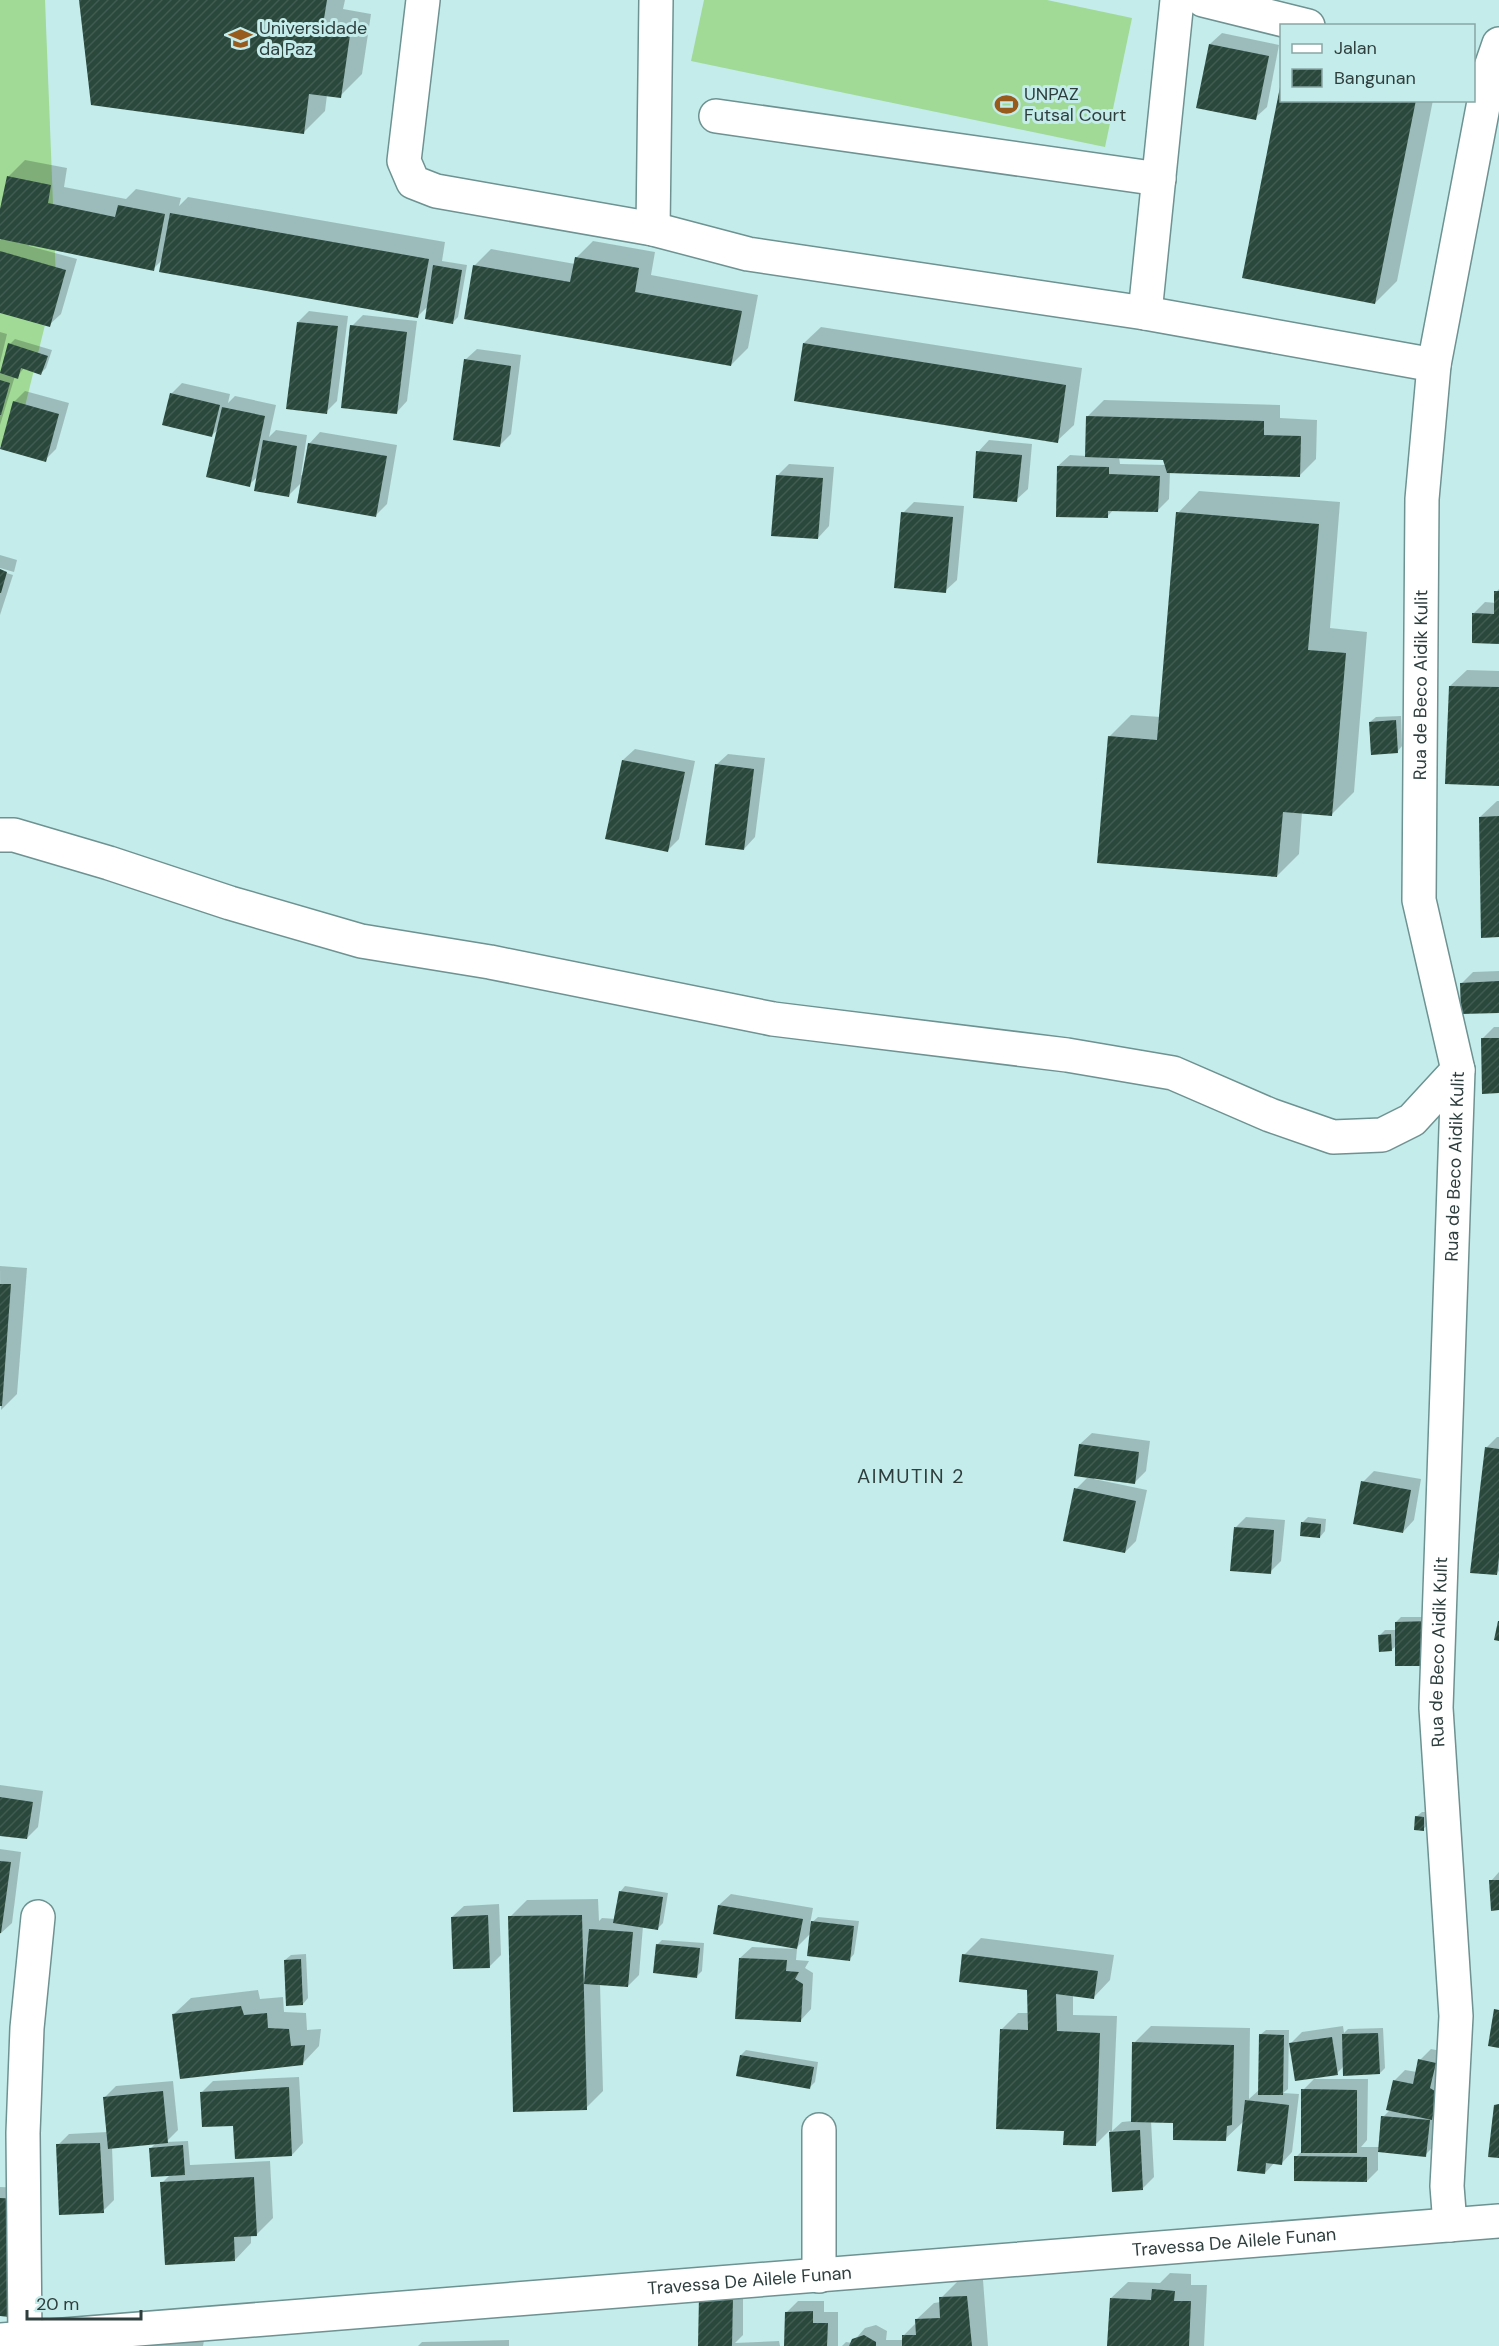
<svg xmlns="http://www.w3.org/2000/svg" width="1499" height="2346" font-family="'DM Sans',sans-serif">
<style>
.pitch{fill:#a0da96}
.shadow{fill:#0003;fill-rule:evenodd}
.building{fill:url(#building-hatch)}
.lines{fill:none;stroke-linecap:round;stroke-linejoin:round}
.minor-casing{stroke:#6d9291;stroke-width:36}
.minor{stroke:#fff;stroke-width:33}
.labels{text-anchor:middle;dominant-baseline:central;stroke-width:6;stroke-linejoin:round;paint-order:stroke}
.poi-label{font-size:18px;fill:#2e3e3d;stroke:#c4ecea;text-anchor:start}
.street-label{font-size:18px;fill:#2e3e3d;stroke:#c4ecea}
.neighbourhood-label{font-size:20px;letter-spacing:1.5px;fill:#2e3e3d;stroke:#c4ecea}
</style>
<defs>
<pattern id="building-hatch" width="6" height="6" patternUnits="userSpaceOnUse" patternTransform="scale(1.5)"><rect width="6" height="6" fill="#2a483c"/><path d="M-1 1l2-2M0 6l6-6M5 7l2-2" fill="none" stroke="#405b51"/></pattern>
</defs>
<rect width="100%" height="100%" fill="#c4ecea"/>
<g class="pitch">
<path d="M0,0h45l11,280 -42,171 -14,-5z"/>
<path d="M704,0h343l85,18 -27,129 -414,-86z"/>
</g>
<g class="shadow">
<path d="M80,0h265l-2,9 28,5 -9,60 -22,22 -13,-1 -2,16 -22,22z"/>
<path d="M1222,33l57,12 -12,62 -12,11 -45,-74z"/>
<path d="M1282,89v11h151l-36,181 -22,22 -131,-26z"/>
<path d="M25,160l42,8 -3,19 62,12 10,-10 45,9 -2,8 9,-9 257,45 -3,19 25,4 -9,52 -5,5 -25,-16 -10,10 -255,-57 -10,10 -123,-26 -1,3 48,13 -16,55 -12,11 -49,-14v-71l2,-2 -2,-1v-20l9,-41z"/>
<path d="M593,241l62,11 -4,23 107,20 -10,53 -17,17 -257,-99 17,-17 84,15 1,-6z"/>
<path d="M309,311l39,5 -11,85 -11,11 -28,-90z"/>
<path d="M363,315l54,6 -10,80 -11,12 -44,-87z"/>
<path d="M821,327l261,41 -8,57 -17,16 -253,-98z"/>
<path d="M0,332l7,2 -7,29z"/>
<path d="M15,339l37,11 -6,18 -5,5 -17,-5 -7,9 -2,-1 -15,49v-52l10,-29z"/>
<path d="M477,349l44,6 -10,79 -11,11 -35,-85z"/>
<path d="M182,383l48,11 -2,9 7,-7 41,9 -7,32 7,-7 31,5 -6,40 3,1 5,-32 11,-12 77,13 -10,59 -11,11 -73,-34 -15,15 -30,-20 -9,9 -30,-56 -7,6 -41,-41z"/>
<path d="M25,391l44,12 -13,46 -11,11 -31,-58z"/>
<path d="M1104,400l176,5v13l37,2 -1,39 -17,17 -129,-5 -1,28 -11,11 -44,-1 -7,8 -49,-51 12,-11 16,1 1,-39zM1119,457l45,1 2,7 -46,-1z"/>
<path d="M989,440l43,4 -4,45 -12,11 -38,-48z"/>
<path d="M789,464l45,3 -5,59 -11,12 -40,-63z"/>
<path d="M1199,491l141,11 -10,126 37,4 -13,160 -22,22 -30,-2 -3,42 -22,22 -168,-139 22,-22 30,2 17,-204z"/>
<path d="M914,502l50,4 -7,74 -12,11 -42,-78z"/>
<path d="M0,555l17,5 -3,12 -14,-4z"/>
<path d="M0,571l13,4 -13,40z"/>
<path d="M1499,589v53l-25,-29 11,-11 11,1v-11z"/>
<path d="M1467,670l32,1v114l-49,-99z"/>
<path d="M1401,716l1,30 -5,6 -27,-30 6,-5z"/>
<path d="M635,749l60,12 -16,78 -12,12 -44,-91z"/>
<path d="M728,754l37,4 -10,79 -11,12 -28,-84z"/>
<path d="M1497,801h2v135l-19,-119z"/>
<path d="M1499,971v40l-37,-28 11,-11z"/>
<path d="M1494,1027h5v65l-17,-53z"/>
<path d="M0,1266l27,2 -10,126 -16,16z"/>
<path d="M1092,1433l58,8 -4,30 -11,11 -41,-5v2l53,11 -11,51 -11,11 -49,-63 13,-13 -9,-32z"/>
<path d="M1497,1437h2v134l-3,3 -10,-126z"/>
<path d="M1374,1471l47,8 -7,41 -11,12 -40,-50z"/>
<path d="M1246,1517l39,3 -4,41 -11,11 -35,-44z"/>
<path d="M1308,1517l18,2 -1,12 -5,6 -18,-14z"/>
<path d="M1401,1617h34l-44,33 -11,-15 5,-5h11v-8z"/>
<path d="M0,1785l43,6 -5,36 -11,11 -27,-4z"/>
<path d="M1422,1812h7v12l-6,5 -7,-12z"/>
<path d="M0,1849l21,3 -9,71 -12,11z"/>
<path d="M1499,1872v37l-8,-28z"/>
<path d="M625,1886l43,7 -5,30 -5,5 -15,-2 -4,49 -11,11 -28,-2 3,107 -17,17 -76,-191 17,-17 71,-1 1,22 3,-3 14,1 4,-27z"/>
<path d="M731,1894l82,14 -3,16 8,-7 41,4 -5,33 -5,6 -38,-27 -14,14 -78,-42z"/>
<path d="M499,1904l2,51 -12,12 -37,-50 12,-11z"/>
<path d="M981,1938l133,17 -4,25 -16,17 -21,-3v21l44,1 -5,115 10,-9 10,-1 2,-78 17,-17 99,2 -1,71 10,-9 1,-55 6,-5h23l-1,59 -5,4 16,1 -7,58 -11,12 -7,-1 -9,10 -21,-52 -19,18 -50,-18h-24l3,56 -11,11 -30,2 -3,-60 -14,14 -31,-14 -64,-100 17,-17h11l-1,-24 -64,-34z"/>
<path d="M662,1940l42,3 -2,28 -5,5 -40,-31z"/>
<path d="M752,1947l45,2 -1,11 13,1 -4,7 8,5 -2,36 -11,12 -60,-63z"/>
<path d="M306,1954l2,44 -5,6 -18,-44 6,-5z"/>
<path d="M258,1990l2,9 23,-2 1,15 22,1 1,17 14,-1 -2,17 -16,17 -129,-49 17,-16z"/>
<path d="M1343,2026l1,7 4,-4 35,-1 2,40 -5,5 -36,-7 -7,7 -46,-30 11,-11z"/>
<path d="M1431,2049l15,3 -10,92 -11,11 -47,-4v19l-11,11 -71,-24 6,-6 1,-61 11,-11h54l-1,61 -6,7h19l3,-30 8,-8 3,-28 11,-11 12,2 3,-12z"/>
<path d="M746,2050l72,12 -3,20 -5,5 -69,-32z"/>
<path d="M299,2077l4,66 -11,12 -90,-63 11,-11z"/>
<path d="M173,2081l5,49 -12,12 22,-1 2,24 80,-4 3,57 -17,17h-5v8l-16,17 -73,-77 8,-8 -19,-27 5,-5 -44,4 2,53 -11,11 -45,-66 11,-11 39,-2 -3,-35 11,-11z"/>
<path d="M0,2187l27,1 -27,127z"/>
<path d="M1170,2273l21,1v11h16l-3,61h-96l3,-48 17,-16 32,1z"/>
<path d="M983,2280l5,66h-146l4,-4 6,1 13,-15 11,-3 11,6 -1,9h17v-4l14,-14v-3l17,-16 7,-1v-4l17,-17z"/>
<path d="M743,2286v49l-8,8 44,-2 1,5h-81l1,-49z"/>
<path d="M798,2301h26v11h14v34h-52l1,-34z"/>
<path d="M207,2324l-4,22h-106z"/>
<path d="M509,2340v6h-91l4,-4z"/>
</g>
<g class="building">
<path d="M79,0h248l-5,31 28,4 -9,63 -32,-4 -5,40 -213,-29z"/>
<path d="M1209,44l60,12 -13,64 -60,-12z"/>
<path d="M1280,87l1,13h135l-41,204 -133,-26z"/>
<path d="M7,176l44,9 -3,18 67,14 3,-12 47,9 -11,57 -154,-32v-30z"/>
<path d="M170,213l259,46 -11,59 -259,-46z"/>
<path d="M0,251l66,19 -16,57 -50,-14z"/>
<path d="M575,257l64,11 -4,24 107,19 -11,55 -267,-47 9,-54 97,17z"/>
<path d="M433,265l29,5 -9,54 -28,-5z"/>
<path d="M297,322l41,4 -11,88 -41,-5z"/>
<path d="M350,325l57,7 -10,82 -56,-6z"/>
<path d="M8,343l40,13 -7,19 -20,-7 -3,11 -18,-6z"/>
<path d="M803,343l263,42 -8,58 -264,-42z"/>
<path d="M464,359l47,7 -11,81 -47,-7z"/>
<path d="M0,380l10,3 -9,32h-1z"/>
<path d="M170,393l50,12 -8,32 -50,-12z"/>
<path d="M13,401l46,13 -13,48 -46,-13z"/>
<path d="M222,407l43,9 -15,71 -44,-10z"/>
<path d="M1086,416l178,5v14l37,1 -1,41 -133,-4 -4,-13 -78,-3z"/>
<path d="M263,440l34,6 -8,51 -35,-6z"/>
<path d="M308,443l79,13 -11,61 -79,-14z"/>
<path d="M976,451l46,4 -5,47 -44,-4z"/>
<path d="M1057,466l52,1v7l51,2 -2,36 -50,-1v7l-52,-1z"/>
<path d="M776,475l47,3 -5,61 -47,-3z"/>
<path d="M901,512l52,5 -7,76 -52,-5z"/>
<path d="M1176,512l143,12 -11,126 38,3 -14,163 -49,-4 -6,65 -180,-14 11,-127 49,4z"/>
<path d="M0,569l7,3 -6,21h-1z"/>
<path d="M1494,591h5v53l-27,-1v-30l22,1z"/>
<path d="M1449,686l50,1v99l-54,-2z"/>
<path d="M1396,720l2,33 -27,2 -2,-33z"/>
<path d="M622,760l63,12 -17,80 -63,-13z"/>
<path d="M715,764l39,5 -10,81 -39,-5z"/>
<path d="M1499,816v121l-18,1 -2,-121z"/>
<path d="M1499,981v32l-38,1 -1,-31z"/>
<path d="M1481,1038h18v55l-17,1z"/>
<path d="M0,1284h11l-9,122h-2z"/>
<path d="M1079,1444l60,8 -4,32 -61,-8z"/>
<path d="M1485,1447l14,2v108l-2,18 -27,-2z"/>
<path d="M1361,1481l50,9 -8,43 -50,-9z"/>
<path d="M1074,1488l62,13 -11,52 -62,-12z"/>
<path d="M1301,1522l20,2 -1,14 -20,-2z"/>
<path d="M1234,1527l40,3 -3,44 -41,-3z"/>
<path d="M1431,1621v45h-36v-44z"/>
<path d="M1498,1621h1v20l-5,-1z"/>
<path d="M1391,1634l1,17 -13,1 -1,-17z"/>
<path d="M0,1797l33,5 -6,37 -27,-3z"/>
<path d="M1415,1816l9,1v14l-10,-1z"/>
<path d="M0,1861l11,1 -10,71h-1z"/>
<path d="M1489,1880h10v30l-8,1z"/>
<path d="M619,1891l44,6 -5,33 -45,-7z"/>
<path d="M718,1905l85,14 -6,30 -84,-15z"/>
<path d="M488,1915l2,53 -37,1 -2,-52z"/>
<path d="M582,1915l5,195 -74,2 -5,-196z"/>
<path d="M811,1921l43,5 -4,35 -43,-5z"/>
<path d="M589,1929l44,3 -5,55 -44,-3z"/>
<path d="M656,1944l44,4 -3,30 -44,-5z"/>
<path d="M962,1954l136,17 -4,28 -38,-5 1,37 43,2 -4,113 -33,-1 1,-14 -68,-2 4,-100 28,1 -1,-40 -68,-8z"/>
<path d="M739,1958l48,2 -1,11 13,1 -4,7 8,5 -2,38 -66,-3z"/>
<path d="M301,1959l2,46 -17,1 -2,-46z"/>
<path d="M241,2006l3,9 23,-2 1,15 21,1 2,17 14,-1 -2,20 -123,14 -8,-65z"/>
<path d="M1494,2009l5,1v38l-11,-2z"/>
<path d="M1378,2033l2,41 -37,2 -1,-42z"/>
<path d="M1259,2034l25,1 -1,60h-25z"/>
<path d="M1332,2037l6,38 -43,6 -6,-38z"/>
<path d="M1132,2042l102,3 -2,80 -5,1 -1,15 -53,-1v-17l-42,-1z"/>
<path d="M740,2055l74,12 -4,22 -74,-13z"/>
<path d="M1418,2059l18,4 -6,25 8,5 -6,27 -46,-10 7,-30 20,4z"/>
<path d="M289,2087l3,69 -57,3 -2,-33 -31,1 -2,-35z"/>
<path d="M1301,2089l56,1v63h-56z"/>
<path d="M163,2091l5,52 -60,6 -5,-52z"/>
<path d="M1245,2100l44,5 -7,60 -16,-2 -1,11 -28,-3z"/>
<path d="M1499,2104v54l-11,-1 6,-52z"/>
<path d="M1381,2116l49,4 -4,37 -48,-5z"/>
<path d="M1140,2130l3,60 -31,2 -3,-60z"/>
<path d="M100,2143l4,70 -45,2 -3,-71z"/>
<path d="M183,2145l2,30 -34,2 -2,-29z"/>
<path d="M1294,2156l73,1v25l-73,-1z"/>
<path d="M254,2177l3,59 -23,1 1,24 -70,4 -5,-83z"/>
<path d="M0,2198l17,1 -8,118 -9,-1z"/>
<path d="M1152,2289l23,2 -1,10h17l-2,45h-82l3,-48 41,2z"/>
<path d="M699,2296l34,1 -1,49h-34z"/>
<path d="M967,2296l5,50h-70v-11h14l-1,-16 25,-1 -1,-21z"/>
<path d="M813,2311v12h15l-1,23h-43l1,-34z"/>
<path d="M864,2335l12,7v4h-27l3,-7z"/>
</g>
<g class="lines">
<defs>
<g id="minor">
<path d="M423,0l-19,161 9,21 23,9 217,38 95,25 397,59 289,52"/>
<path d="M1203,0l105,26"/>
<path d="M716,116l443,63"/>
<path d="M653,229l3,-229"/>
<path d="M1145,313l32,-313"/>
<path d="M0,835h14l95,28 121,40 131,38 129,21 283,57 294,36 106,18 97,42 63,22 49,-2 30,-15 46,-50"/>
<path id="s1" d="M1450,2225l-3,-39 9,-170 -20,-308 22,-638 -39,-170 3,-401 12,-134 56,-295 9,-26"/>
<path d="M819,2276v-146"/>
<path d="M25,2339l-2,-206 4,-105 11,-111"/>
<path id="s2" d="M0,2340l1499,-119"/>
</g>
</defs>
<use href="#minor" class="minor-casing"/>
<use href="#minor" class="minor"/>
</g>
<defs>
<symbol id="university-bare" viewBox="-9 -9 18 18"><path d="M0-5L7-2L0 1L-7-2ZM-4 1L0 2.5L4 1V4Q0 6-4 4Z" fill="#975c1d" stroke="#c4ecea" stroke-width="2.5" paint-order="stroke"/></symbol>
<symbol id="stadium-bare" viewBox="-9 -9 18 18"><path d="M0-5a6.5 5 0 1 0 0 10a6.5 5 0 1 0 0-10ZM-3.5-1.8h7v3.6h-7Z" fill="#975c1d" stroke="#c4ecea" stroke-width="2.5" paint-order="stroke"/></symbol>
</defs>
<g fill-rule="evenodd">
<use href="#university-bare" x="224" y="22" width="33" height="33"/>
<use href="#stadium-bare" x="990" y="88" width="33" height="33"/>
</g>
<g class="labels">
<g class="poi-label">
<text x="259" y="28">Universidade<tspan x="259" dy="21">da Paz</tspan></text>
<text x="1024" y="94">UNPAZ<tspan x="1024" dy="21">Futsal Court</tspan></text>
</g>
<g class="street-label">
<text stroke="none"><textPath href="#s1" startOffset="1546">Rua de Beco Aidik Kulit</textPath></text>
<text stroke="none"><textPath href="#s1" startOffset="1060">Rua de Beco Aidik Kulit</textPath></text>
<text stroke="none"><textPath href="#s1" startOffset="574">Rua de Beco Aidik Kulit</textPath></text>
<text stroke="none"><textPath href="#s2" startOffset="1238">Travessa De Ailele Funan</textPath></text>
<text stroke="none"><textPath href="#s2" startOffset="752">Travessa De Ailele Funan</textPath></text>
</g>
<g class="neighbourhood-label">
<text x="911" y="1476">AIMUTIN 2</text>
</g>
</g>
<rect x="1280" y="24" width="195" height="78" fill="#c4ecea" stroke="#88a6a5" stroke-width="1.5"/>
<rect x="1292" y="44" width="30" height="9" fill="#ffffff" stroke="#88a6a5" stroke-width="1.5"/>
<text x="1334" y="54" font-size="18" fill="#2e3e3d">Jalan</text>
<rect x="1292" y="69" width="30" height="18" fill="url(#building-hatch)" stroke="#88a6a5" stroke-width="1.5"/>
<text x="1334" y="84" font-size="18" fill="#2e3e3d">Bangunan</text>
<path d="M27 2310v9h114v-9" fill="none" stroke="#2e3e3d" stroke-width="3"/>
<text x="36" y="2310" font-size="18" fill="#2e3e3d" stroke="#c4ecea" stroke-width="4.5" paint-order="stroke">20 m</text>
</svg>
